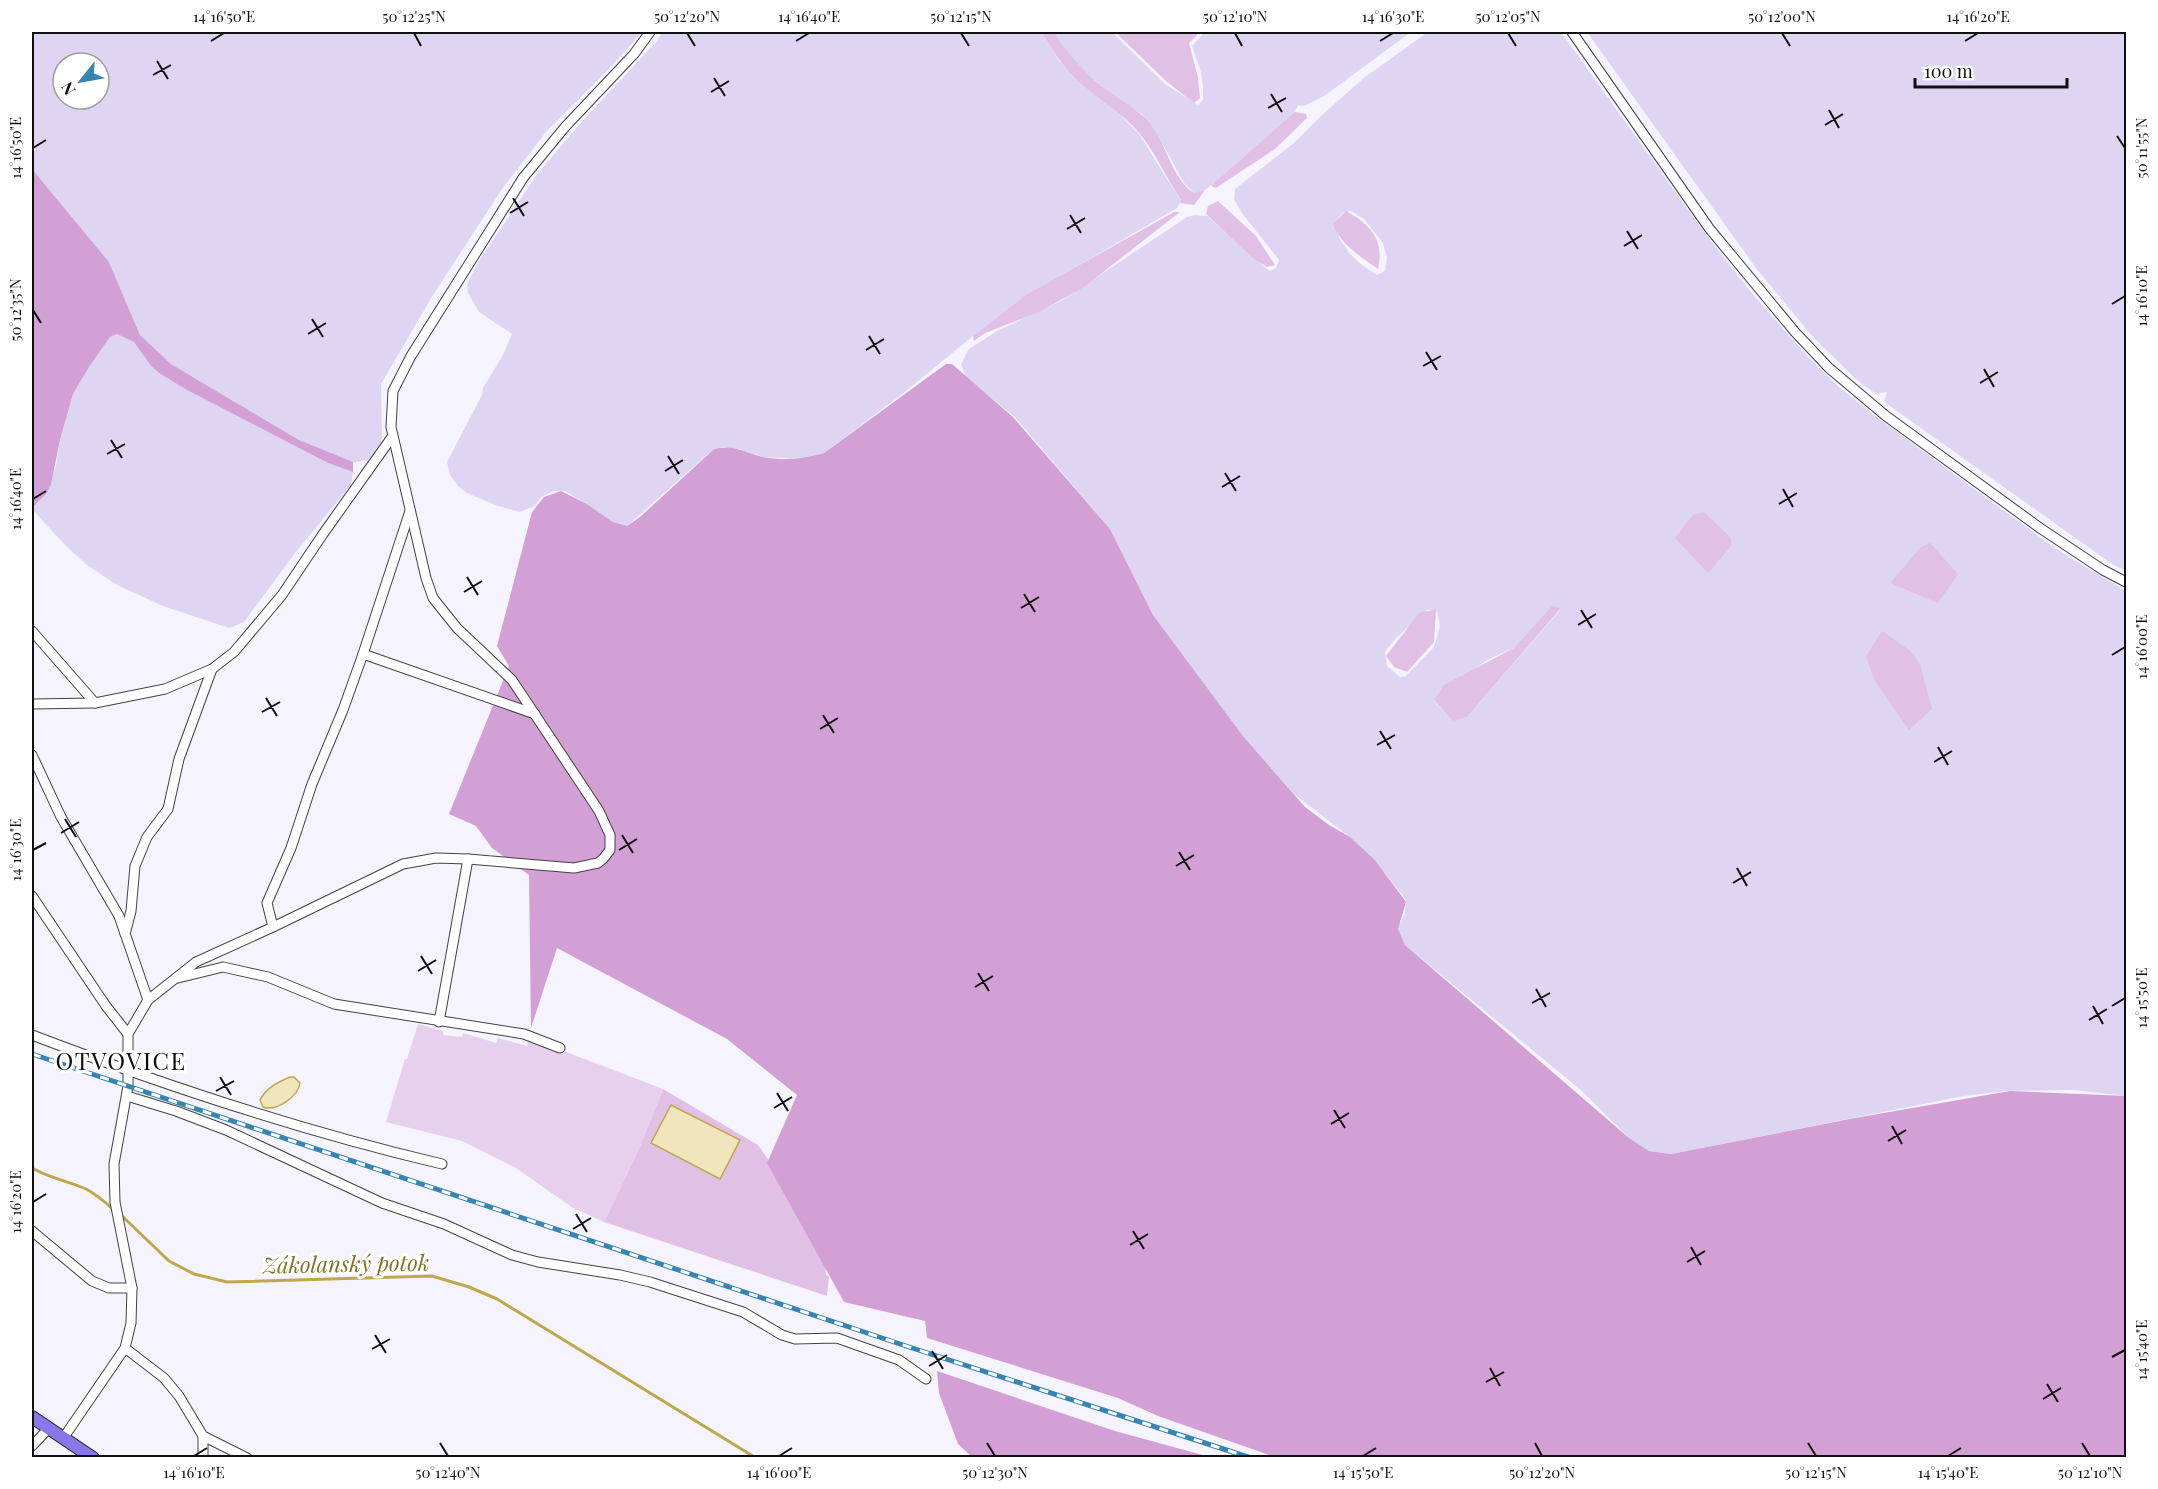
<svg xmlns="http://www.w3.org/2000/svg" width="2158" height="1489" font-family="'Playfair Display',serif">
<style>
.farmland{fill:#ded5f2;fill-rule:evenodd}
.green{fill:#e1c0e5}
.forest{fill:#d2a0d4}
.pitch{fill:#e6d0ed}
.water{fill:#f0e5bd;stroke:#bfa84c;stroke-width:1.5}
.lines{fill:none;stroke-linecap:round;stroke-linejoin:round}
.stream{stroke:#bfa84c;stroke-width:3}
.minor-casing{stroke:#424242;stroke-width:11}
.major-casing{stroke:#202020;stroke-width:14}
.minor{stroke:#fff;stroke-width:9}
.major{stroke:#8977ea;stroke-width:12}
.rail-casing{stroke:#3685b1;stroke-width:5}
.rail{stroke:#fff;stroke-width:3;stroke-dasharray:9;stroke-linecap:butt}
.ticks{fill:none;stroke:#0f0f0f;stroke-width:2}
.labels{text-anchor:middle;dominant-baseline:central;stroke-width:6;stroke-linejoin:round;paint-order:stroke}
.water-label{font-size:22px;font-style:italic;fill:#807222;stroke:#fff}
.quarter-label{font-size:24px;letter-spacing:1.5px;fill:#0f0f0f;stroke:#fff}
.neatline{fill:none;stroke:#0f0f0f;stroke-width:2}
.ticks-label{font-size:15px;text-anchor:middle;fill:#0f0f0f}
</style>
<rect width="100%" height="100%" fill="#f5f3fe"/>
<g class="farmland">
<path d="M32,32h610l-32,36 -64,64 -44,57 -69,106 -52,89 1,52 -2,13 -9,10 -20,4 -52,-23 -128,-76 -31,-29 -31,-73 -77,-93zM63,63h36v36h-36z"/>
<path d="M662,32h379l18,29 17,18 41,33 22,22 42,67 -4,7 -151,88 -53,40 -72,59 -77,58 -19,6 -42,-2 -24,-8 -16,-2 -13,5 -83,74 -14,-4 -26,-18 -22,-13h-11l-13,6 -6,9 -15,6 -22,-6 -31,-13 -9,-7 -8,-11 -3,-13 35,-67 1,-7 20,-33 9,-21 -33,-22 -11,-19 -1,-9 12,-23 59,-88 49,-57 70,-75z"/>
<path d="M1054,32h58l53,52 33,21 5,-5v-13l-2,-15 -9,-26 13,-14h206l-87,64 -20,10 -6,-1 -4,9 -73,64 -19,14 -8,1 -10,-10 -30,-55 -12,-14 -29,-19 -30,-25 -17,-20z"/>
<path d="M1428,32h133l143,200 46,59 59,67 31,30 42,33 174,128 70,42v505l-51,-6 -69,1 -42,5 -293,58 -22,-3 -20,-13 -47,-47 -177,-146 -8,-16 8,-15 1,-14 -31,-40 -25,-23 -56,-43 -51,-58 -90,-121 -43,-86 -95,-112 -49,-40 -5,-13 8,-15 28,-18 64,-30 126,-84 8,-2 12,1 59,52 4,3 6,-3 3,-8 -37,-47 -8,-14 1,-10 59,-46 28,-28 43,-38zM1351,211l13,8 19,24 4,15 -2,13 -8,4 -15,-10 -12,-11 -11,-16 -3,-11 3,-10 5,-5zM1552,607l9,2 -94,108 -14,3 -19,-19 53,-41 27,-12zM1427,610l10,1 3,15 -6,21 -28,29 -6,1 -13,-11 -2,-14 11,-14z"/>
<path d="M1587,32h539v539l-14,-7 -225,-160 -3,-3 3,-9 -11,2 -19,-14 -44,-43 -57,-69z"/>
<path d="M117,334l17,8 17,24 36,24 141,73 25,9 -2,13 -56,68 -51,69 -15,6 -66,-22 -46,-21 -30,-20 -21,-19 -34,-37 14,-15 10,-28 4,-26 13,-46 16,-27 21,-30z"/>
</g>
<g class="green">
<path d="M1041,32h13c16,25 35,46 60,63 14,10 29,18 39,32 14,20 20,53 41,66l11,-3 -11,15 -14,-2 1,-3c-14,-21 -25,-46 -41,-66 -18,-22 -43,-35 -63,-54 -15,-14 -25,-31 -36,-48z"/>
<path d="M1115,32h85l-11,11 9,35 2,20 -6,5 -28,-22z"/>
<path d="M1295,112l11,2 1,4 -32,31 -59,39 -5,-2z"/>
<path d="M1218,201l38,35 19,29 -8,2 -13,-8 -48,-45 2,-8z"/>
<path d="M1346,211c24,13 39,29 32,58 -18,-13 -37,-24 -45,-45z"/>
<path d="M1174,212h6l-96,75 -45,25 -54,21 -11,8 -1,-5 53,-41z"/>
<path d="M1704,512l27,26v8l-23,27 -33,-35 18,-23z"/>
<path d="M1930,543l28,31 -20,29 -48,-20 31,-36z"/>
<path d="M1552,606l9,2 -94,109 -14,4 -19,-21 10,-15 70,-37z"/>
<path d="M1436,610l-2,32 -27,30 -13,-5 -8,-11 34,-44z"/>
<path d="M1882,631l27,19 11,14 12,45 -23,21 -34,-49 -9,-25z"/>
<path d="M663,1089l95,56 14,20 53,94 1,16 3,2 -2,19 -223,-74 34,-71z"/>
</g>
<g class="forest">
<path d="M32,169l77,93 31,73 31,29 128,76 54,22v10l-25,-9 -141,-73 -28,-17 -8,-7 -17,-24 -17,-8 -7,3 -21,30 -16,27 -13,46 -9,44 -5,10 -14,14z"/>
<path d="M946,364h6l61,53 97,112 43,86 90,121 62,71 24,18 21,12 25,23 31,42 -8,27 7,16 224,193 20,13 22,3 184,-36 155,-27 116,5v361h-851l-117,-41 -40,-18 -191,-60 -2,-17 -81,-19 -77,-139 30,-68 -70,-56 -170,-91 -26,80 -2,-153 -37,-27 -16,-22 -27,-12 60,-148 -12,-20 35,-134 12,-15 17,-6 26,13 26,18 14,4 13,-9 73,-67c19,-7 32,3 50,7 21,4 42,2 61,-4z"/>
<path d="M937,1371l178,60 95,26h-238l-14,-13 -19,-51z"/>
</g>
<path class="pitch" d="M418,1024l25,7v4l19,2 1,-4 33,10 2,-5 29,8 1,-5 20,4 115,44 -25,62 -34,71 -31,-14 -57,-40 -54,-27 -76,-19 19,-63h2z"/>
<g class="water">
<path d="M290,1077h4l6,6c-2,14 -24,29 -37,24l-3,-7c6,-12 18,-18 30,-23z"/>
<path d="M671,1105l69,35 -20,39 -69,-36z"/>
</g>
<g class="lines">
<g class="stream">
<path d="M32,1168c17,10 36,13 54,21 10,5 19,13 27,20"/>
<path d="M121,1215l48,46 25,13 33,8 205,-6 37,11 28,12 259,159"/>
</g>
<defs>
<g id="minor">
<path d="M1572,32l137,196 86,104 34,36 57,48 154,112 63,42 23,12"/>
<path d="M32,631l63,72"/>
<path d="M363,654l172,60"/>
<path d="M32,704l63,-1 70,-14 47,-20 22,-17 48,-57 41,-61 69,-97"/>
<path d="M32,755l29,62 58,99 29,84"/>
<path d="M32,896l74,110 22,28"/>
<path d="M273,927l-6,-24 24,-55 21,-64 31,-74 20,-56 47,-143"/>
<path d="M125,934l6,-23 4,-45 12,-29 21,-28 11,-50 33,-90"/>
<path d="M178,978l45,-11 45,10 66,27 190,30 36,14"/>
<path d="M439,1022l29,-163"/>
<path d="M32,1035c134,51 270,96 410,129"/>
<path d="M127,1096l49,15 50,19 156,73 62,21 68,31 26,7 82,13 30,7 93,30 39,23 13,4 42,-1 62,22 27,19"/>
<path d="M32,1231l60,50 17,7h23"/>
<path d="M125,1348l39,30 15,18 24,40 44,22"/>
<path d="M203,1436v22"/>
<path d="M64,1437l61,-89 6,-25 1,-35 -17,-86 -1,-38 14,-78v-52l20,-34 48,-38 77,-35 130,-63 33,-6 32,1 106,9 24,-5 5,-4 7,-9v-15l-11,-24 -87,-131 -55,-52 -24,-30 -7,-20 -35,-151 2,-36 18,-35 112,-178 42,-51 69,-73 16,-22"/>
<path d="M32,1446l17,-18"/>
</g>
<path id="major" d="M32,1417l61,41"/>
</defs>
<use href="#minor" class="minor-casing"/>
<use href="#major" class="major-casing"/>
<use href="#minor" class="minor"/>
<use href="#major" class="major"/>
<defs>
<path id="rail" d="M32,1054l868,290 351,114"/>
</defs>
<use href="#rail" class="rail-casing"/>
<use href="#rail" class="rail"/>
</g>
<path class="ticks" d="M414,33l7,13M687,33l8,13M961,33l8,13M1235,33l7,13M1508,33l8,13M1782,33l8,13M211,41l13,-8M796,41l13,-8M1380,41l13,-8M1965,41l13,-8M157,61l11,18M153,75l18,-10M714,78l11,18M711,92l18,-11M1271,94l11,18M1268,108l18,-10M1829,110l10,18M1825,125l18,-11M2117,136l8,12M33,148l13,-8M513,198l11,18M510,213l18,-11M1070,215l11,18M1067,229l18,-11M1627,231l11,18M1624,246l18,-11M2112,304l13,-8M33,310l8,13M312,319l11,18M308,334l18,-11M869,336l11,18M866,350l18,-11M1426,352l11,18M1423,366l18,-10M1984,369l10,18M1980,383l18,-11M111,440l11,18M107,454l18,-10M668,456l11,18M665,471l18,-11M1225,473l11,18M1222,487l18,-11M1783,489l10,18M33,499l13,-8M1779,504l18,-11M467,577l11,18M464,592l18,-11M1024,594l11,18M1021,608l18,-11M1581,610l11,18M1578,625l18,-11M2112,655l13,-8M266,698l11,18M262,712l18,-10M823,715l11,18M820,729l18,-11M1380,731l11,18M1377,745l18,-10M1938,747l10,18M1934,762l18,-11M65,819l11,18M61,833l18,-11M622,835l11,18M33,850l13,-7M619,850l18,-11M1179,852l11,18M1176,866l18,-11M1737,868l10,18M1733,883l18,-11M421,956l11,18M418,971l18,-11M978,973l11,18M975,987l18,-11M1536,989l10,18M1532,1003l18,-10M2093,1006l10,18M2112,1006l13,-8M2089,1020l18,-11M220,1077l11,18M216,1091l18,-10M777,1093l11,18M774,1108l18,-11M1334,1110l11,18M1331,1124l18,-11M1892,1126l10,18M1888,1141l18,-11M33,1202l13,-8M576,1214l11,18M573,1229l18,-11M1133,1231l11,18M1130,1245l18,-11M1691,1247l10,18M1687,1262l18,-11M375,1335l11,18M372,1349l18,-10M932,1351l11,18M2112,1357l13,-7M929,1366l18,-11M1490,1368l10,18M1486,1382l18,-10M2047,1384l11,18M2043,1399l18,-11M440,1443l8,13M987,1443l8,13M1535,1443l7,13M1808,1443l8,13M2082,1443l8,13M194,1456l13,-8M779,1456l13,-8M1363,1456l13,-8M1948,1456l13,-8"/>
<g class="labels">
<g class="water-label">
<text transform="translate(346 1263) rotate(-1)">Zákolanský potok</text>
</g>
<g class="quarter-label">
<text x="121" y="1060">OTVOVICE</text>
</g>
</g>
<rect width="2158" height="1489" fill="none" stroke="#ffffff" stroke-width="66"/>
<g transform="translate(81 81) rotate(239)"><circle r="28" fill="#ffffff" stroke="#9f9f9f" stroke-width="1.5"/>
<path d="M0-4.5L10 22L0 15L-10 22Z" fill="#3685b1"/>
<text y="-9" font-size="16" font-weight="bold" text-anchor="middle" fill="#0f0f0f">N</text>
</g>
<path d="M1915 78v9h152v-9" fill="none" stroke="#0f0f0f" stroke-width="3"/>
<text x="1924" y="78" font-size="18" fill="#0f0f0f" stroke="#ffffff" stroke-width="4.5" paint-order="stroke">100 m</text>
<rect x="33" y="33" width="2092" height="1423" class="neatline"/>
<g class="ticks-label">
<text x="224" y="22">14°16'50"E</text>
<text x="414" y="22">50°12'25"N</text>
<text x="687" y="22">50°12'20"N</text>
<text x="809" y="22">14°16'40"E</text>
<text x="961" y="22">50°12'15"N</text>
<text x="1235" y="22">50°12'10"N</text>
<text x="1393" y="22">14°16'30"E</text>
<text x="1508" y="22">50°12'05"N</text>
<text x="1782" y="22">50°12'00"N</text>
<text x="1978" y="22">14°16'20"E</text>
<text transform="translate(16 148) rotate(-90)" y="5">14°16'50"E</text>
<text transform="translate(2142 148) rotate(-90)" y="5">50°11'55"N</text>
<text transform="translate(2142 296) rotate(-90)" y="5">14°16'10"E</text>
<text transform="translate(16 310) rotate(-90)" y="5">50°12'35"N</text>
<text transform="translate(16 499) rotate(-90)" y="5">14°16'40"E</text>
<text transform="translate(2142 647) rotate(-90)" y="5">14°16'00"E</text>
<text transform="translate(16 850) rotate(-90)" y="5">14°16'30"E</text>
<text transform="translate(2142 998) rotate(-90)" y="5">14°15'50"E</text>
<text transform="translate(16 1202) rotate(-90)" y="5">14°16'20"E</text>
<text transform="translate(2142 1350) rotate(-90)" y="5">14°15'40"E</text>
<text x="194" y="1478">14°16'10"E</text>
<text x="448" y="1478">50°12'40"N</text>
<text x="779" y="1478">14°16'00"E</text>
<text x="995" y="1478">50°12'30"N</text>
<text x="1363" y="1478">14°15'50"E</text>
<text x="1542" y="1478">50°12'20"N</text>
<text x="1816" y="1478">50°12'15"N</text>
<text x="1948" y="1478">14°15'40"E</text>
<text x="2090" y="1478">50°12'10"N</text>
</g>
</svg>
